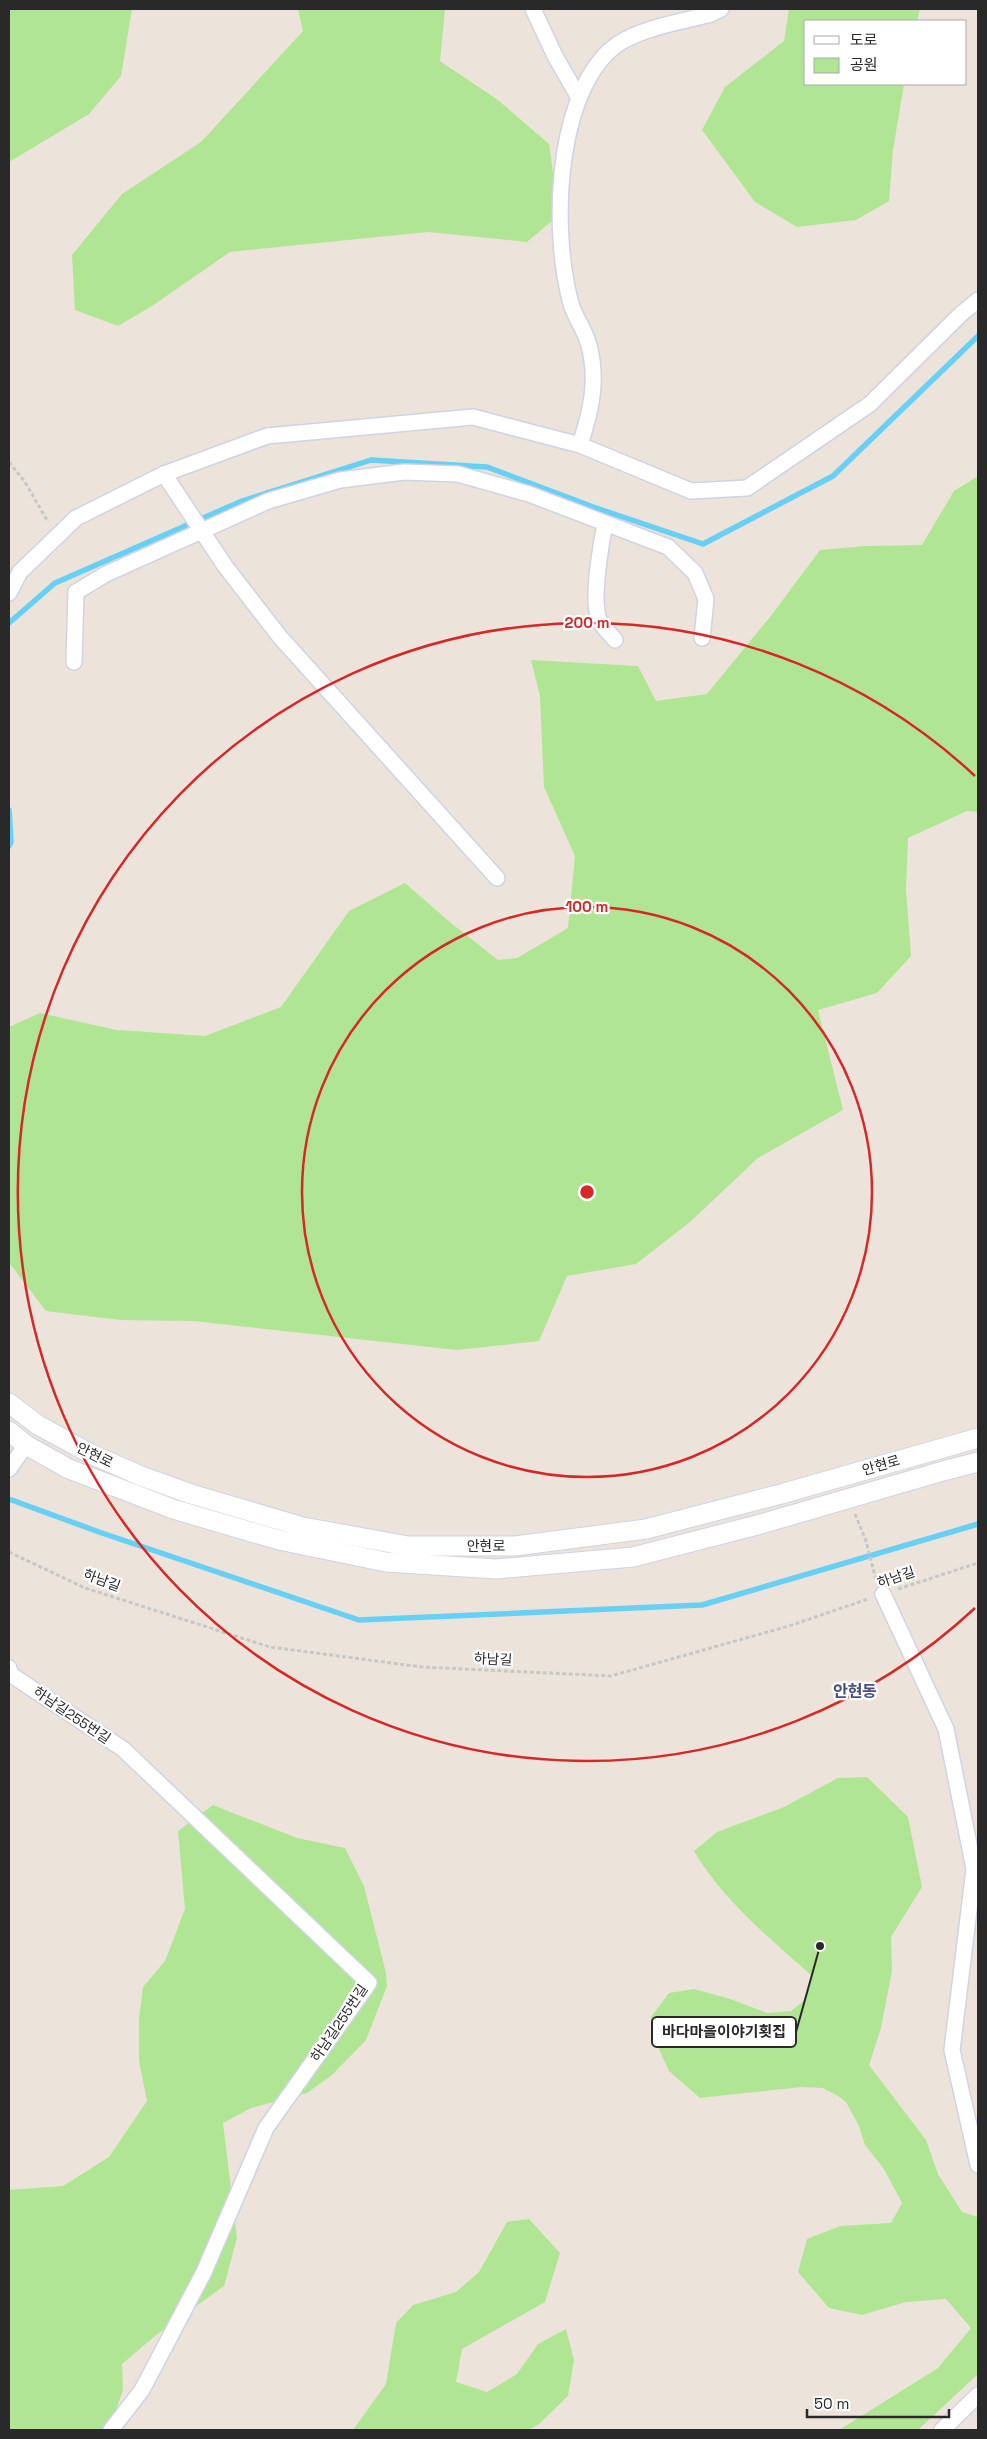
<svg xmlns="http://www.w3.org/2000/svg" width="987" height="2439" font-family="'Space Grotesk','Noto Sans KR',sans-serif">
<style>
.green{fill:#b0e693}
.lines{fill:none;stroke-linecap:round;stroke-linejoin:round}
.stream{stroke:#67d0f4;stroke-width:5.5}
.minor-casing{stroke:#cfd3e3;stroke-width:18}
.tertiary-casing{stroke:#cfd3e3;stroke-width:21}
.path{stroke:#c7c7c7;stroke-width:3;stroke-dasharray:4 2.5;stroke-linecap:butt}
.minor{stroke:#fff;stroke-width:15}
.tertiary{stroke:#fff;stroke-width:19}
.ring{fill:none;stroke:#d62828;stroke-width:2.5}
.labels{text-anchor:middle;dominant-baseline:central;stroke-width:4.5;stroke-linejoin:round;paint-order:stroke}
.street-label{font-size:14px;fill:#292929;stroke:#fff}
.quarter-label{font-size:16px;font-weight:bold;fill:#47517b;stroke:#fff}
.centre{fill:#d62828;stroke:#fff;stroke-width:2.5}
.ring-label{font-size:15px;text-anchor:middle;font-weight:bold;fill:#d62828;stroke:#fff;stroke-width:4.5;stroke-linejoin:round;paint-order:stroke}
.leader{fill:none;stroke:#292929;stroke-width:2}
.callout-dot{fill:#292929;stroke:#fff;stroke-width:2}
.callout{fill:#fff;stroke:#292929;stroke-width:2}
.callout-label{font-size:15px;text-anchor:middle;font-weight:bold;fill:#292929}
</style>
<rect width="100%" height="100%" fill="#ece4da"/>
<g class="green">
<path d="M9,9h123l-11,67 -32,38 -80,48z"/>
<path d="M298,9h147l-5,52 58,39 51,44 10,71 -32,27 -99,-10 -198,20 -78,54 -34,20 -43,-16 -3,-55 50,-61 79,-52 102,-111z"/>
<path d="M789,9h131l-3,12h-111v63h98l-11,66 -4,51 -33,19 -59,7 -42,-25 -53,-72 23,-43 59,-46z"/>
<path d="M978,476v336l-11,-1 -59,27 -2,51 5,67 -34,37 -59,17 25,100 -85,48 -68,64 -54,42 -69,12 -28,65 -82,9 -264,-29 -73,-1 -74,-9 -36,-47 -1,-8v-229l31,-14 77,17 88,6 76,-29 68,-96 56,-28 46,40 47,37 19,-2 51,-30 7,-72 -31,-69 -4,-91 -9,-36 107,6 18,35 51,-7 63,-77 50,-67 45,-4 57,-1 32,-54z"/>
<path d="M867,1777l41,40 14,70 -31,50 1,34 -11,57 -12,37 57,75 12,34 24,38 16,5v157l-60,56h-79l99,-62 33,-40 -25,-29 -40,3 -44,13 -33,-7 -31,-36 9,-33 33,-13 51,-3 11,-20 -18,-34 -19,-24 -6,-19 -13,-24 -8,-6 -15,-8 -21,-1 -102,11 -31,-27 -17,-37 -1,-17 18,-24 25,-4 36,10 37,14 24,-2 15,-12 5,-24c-41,-36 -90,-77 -117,-124l23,-19 67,-25 54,-29z"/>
<path d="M213,1805l84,33 48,10 19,38 22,87 1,13 -21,54 -34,35 -25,18 -56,15 -28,15 14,115 -13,48 -69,50 -33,28 1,26 -14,40h-100v-240l54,-4 46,-29 38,-56 -8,-40v-42l4,-32 22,-26 20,-52 -7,-78z"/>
<path d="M529,2219l31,34 -15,49 -83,47 -6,33 31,10 30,-18 21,-30 28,-15 8,31 -6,36 -30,29 -11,5h-174l33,-46 10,-61 17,-18 43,-13 23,-20 28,-50z"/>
</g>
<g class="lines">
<g class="stream">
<path d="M9,623l46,-40 187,-82 129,-41 116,7 109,41 107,36 130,-68 145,-140"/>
<path d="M9,810l2,32 -2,4"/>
<path d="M9,1499l90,33 260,88 343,-15 276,-81"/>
</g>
<defs>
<g id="minor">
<path d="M533,9l22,47 24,42"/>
<path d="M580,445c11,-35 19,-66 8,-103 -4,-13 -13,-25 -17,-38 -19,-69 -17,-200 38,-253 23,-22 72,-29 102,-37l10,-5"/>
<path d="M164,474l61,92 55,71 217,241"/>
<path d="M605,523c-4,23 -15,79 -5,99 4,6 11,13 15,18"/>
<path d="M9,593l11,-21 56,-54 88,-44 103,-38 206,-19 107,28 111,46 56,-3 123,-84 91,-90 17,-14"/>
<path d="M74,662l2,-70 30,-18 162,-73 72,-21 64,-8 54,2 71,20 139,53 27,26 11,26 -4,39"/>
<path d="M9,1469l17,-24"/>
<path d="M883,1594l63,135 28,140 -22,181 26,115"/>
<path d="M9,1668l1,6 113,75 246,234 -103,145 -62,144 -62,118 -31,40"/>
<path d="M942,2430l36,-35"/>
</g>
<g id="tertiary">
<path d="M9,1403l29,22 53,29 50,22 50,18 112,33 105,19h107l131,-17 135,-35 197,-56"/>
<path d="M9,1431l17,14 43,24 104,40 106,31 107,22 110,7 137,-12 128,-33 182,-53 35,-9"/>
</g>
</defs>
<use href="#minor" class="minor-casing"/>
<use href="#tertiary" class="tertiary-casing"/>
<g class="path">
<path d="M9,462l16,20 23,40"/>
<path d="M855,1514l11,27 10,39"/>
<path d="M9,1552l76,36 185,59 152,20 189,9 178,-50 79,-27"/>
<path d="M898,1589l80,-26"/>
</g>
<use href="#minor" class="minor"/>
<use href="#tertiary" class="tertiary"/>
</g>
<g class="ring">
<circle cx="587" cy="1192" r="285"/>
<path d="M975 1608A569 569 0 1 1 975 776"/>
</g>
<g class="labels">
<g class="street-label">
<text transform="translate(95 1455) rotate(26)">안현로</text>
<text transform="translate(881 1465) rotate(-16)">안현로</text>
<text x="486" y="1546">안현로</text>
<text transform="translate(896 1577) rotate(-19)">하남길</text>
<text transform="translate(102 1580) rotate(20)">하남길</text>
<text transform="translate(493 1659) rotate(3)">하남길</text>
<text transform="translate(72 1715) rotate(34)">하남길255번길</text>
<text transform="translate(339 2023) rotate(-56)">하남길255번길</text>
</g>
<g class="quarter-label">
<text x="855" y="1691">안현동</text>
</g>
</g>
<circle cx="587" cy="1192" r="8" class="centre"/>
<g class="ring-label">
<text x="587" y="628">200 m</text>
<text x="587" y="912">100 m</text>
</g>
<path class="leader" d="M820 1946L796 2032"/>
<circle class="callout-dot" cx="820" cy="1946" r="5"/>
<rect class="callout" x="652" y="2017" width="144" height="30" rx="5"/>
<g class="callout-label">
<text x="724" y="2037">바다마을이야기횟집</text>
</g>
<rect width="987" height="2439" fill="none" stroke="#292929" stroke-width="20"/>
<rect x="804" y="20" width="162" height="65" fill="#ffffff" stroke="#a9a9a9"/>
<rect x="814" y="36" width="25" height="8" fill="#ffffff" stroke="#a9a9a9"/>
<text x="850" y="45" font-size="15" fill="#292929">도로</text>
<rect x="814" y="58" width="25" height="15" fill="#b0e693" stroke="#a9a9a9"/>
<text x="850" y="70" font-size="15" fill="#292929">공원</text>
<path d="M807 2409v8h142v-8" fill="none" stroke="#292929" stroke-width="2.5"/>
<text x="814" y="2409" font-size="15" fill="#292929" stroke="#ffffff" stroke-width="4" paint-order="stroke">50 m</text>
</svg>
